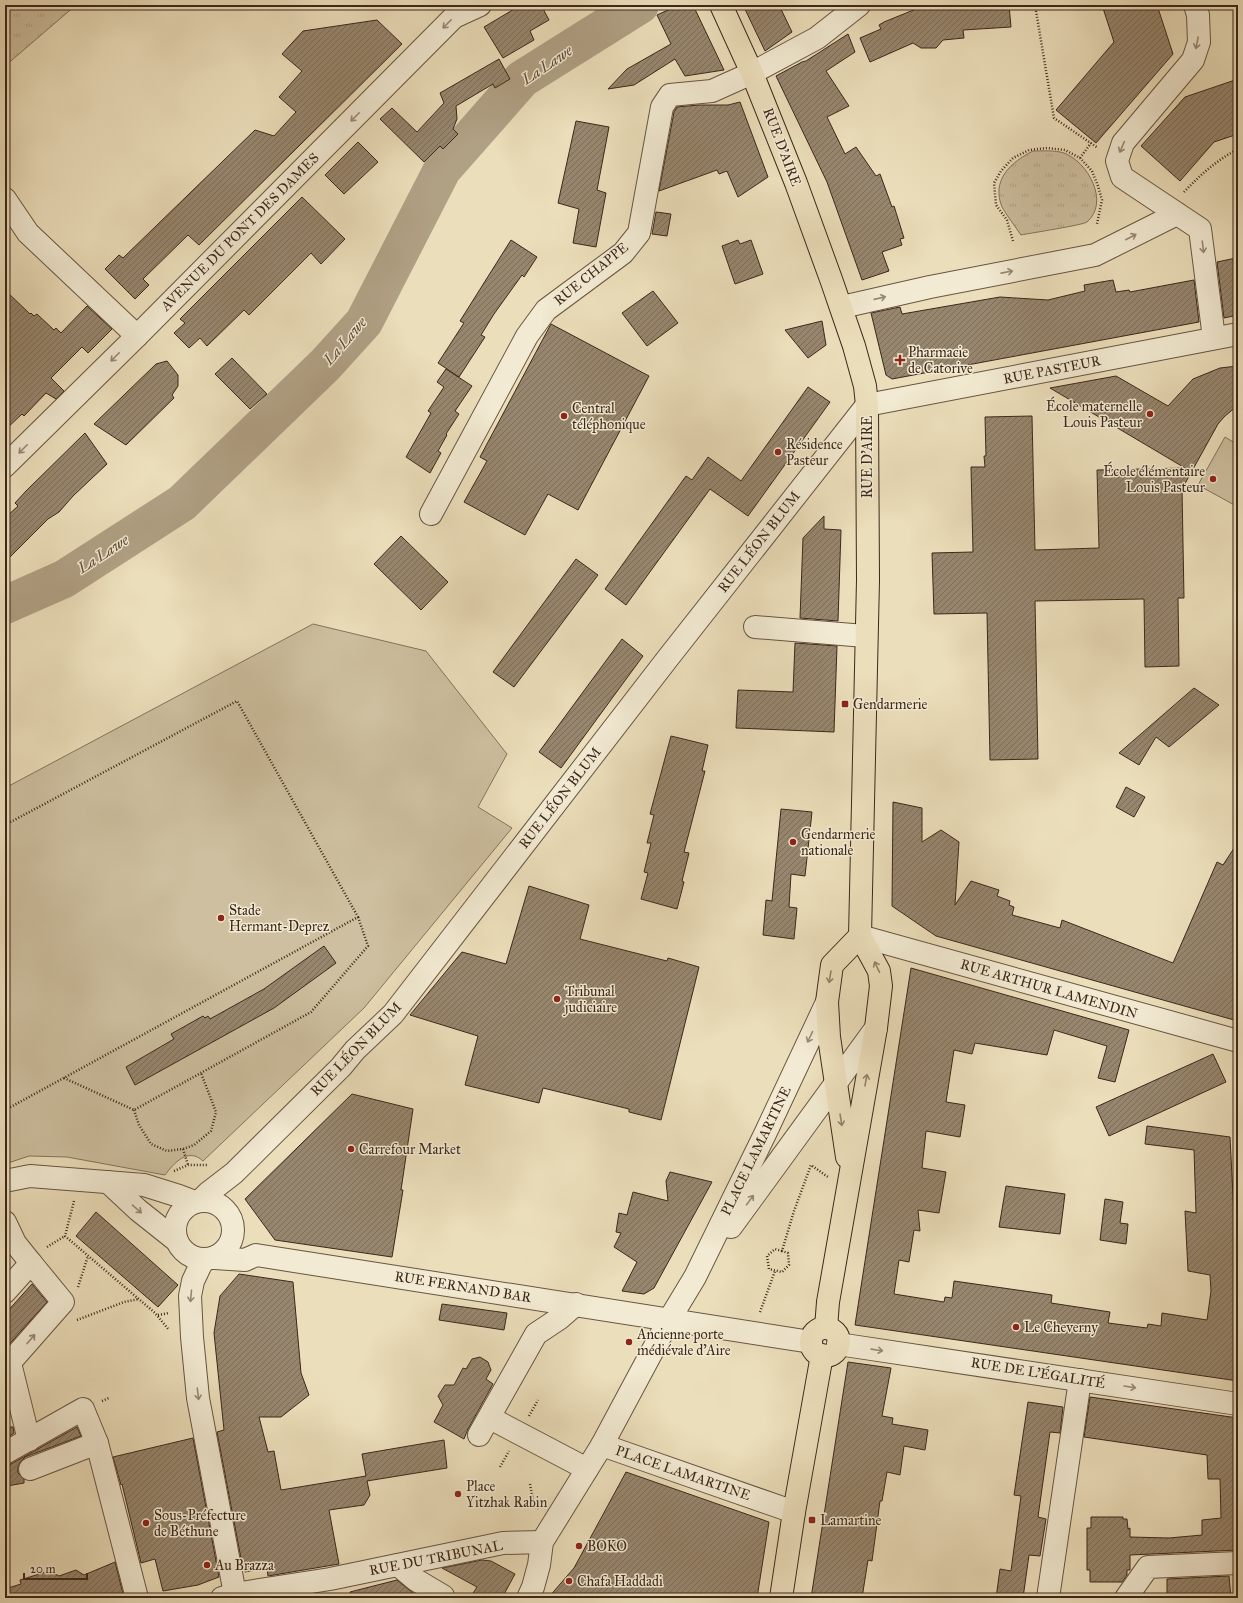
<svg xmlns="http://www.w3.org/2000/svg" width="1243" height="1603" font-family="'IM FELL Great Primer',serif">
<style>
.grass{fill:url(#grass-tufts);stroke:#85735d}
.pitch{fill:#cdbf9f;stroke:#85735d}
.lines{fill:none;stroke-linecap:round;stroke-linejoin:round}
.river{stroke:#b0a084;stroke-width:38}
.building{fill:url(#building-hatch);stroke:#3d271b}
.minor-casing{stroke:#685543;stroke-width:24}
.major-casing{stroke:#3d271b;stroke-width:24}
.path{stroke:#3d271b;stroke-width:2.5;stroke-dasharray:1 2;stroke-linecap:butt}
.minor{stroke:#f2ead2;stroke-width:22}
.major{stroke:#ebdeba;stroke-width:22}
.oneway{stroke:#988876}
.oneway2{stroke:#94826a}
.poi-dot{fill:#8f2418;stroke:#f2ead2;stroke-width:1.5}
.labels{text-anchor:middle;dominant-baseline:central;stroke-width:3;stroke-linejoin:round;paint-order:stroke}
.street-label{font-size:14px;fill:#3d271b;stroke:#f2ead2}
.poi-label{font-size:14px;fill:#3d271b;stroke:#f2ead2;text-anchor:start}
.water-label{font-size:15px;font-style:italic;fill:#604b3a;stroke:#f2ead2}
</style>
<defs>
<pattern id="grass-tufts" width="24" height="20" patternUnits="userSpaceOnUse"><rect width="24" height="20" fill="#cdbf9f"/><path d="M3 7l-1-3M5 7V3M7 7l1-3M15 17l-1-3M17 17v-4M19 17l1-3" fill="none" stroke="#b1a488"/></pattern>
<pattern id="building-hatch" width="6" height="6" patternUnits="userSpaceOnUse"><rect width="6" height="6" fill="#97866e"/><path d="M-1 1l2-2M0 6l6-6M5 7l2-2" fill="none" stroke="#7c6e5a"/></pattern>
</defs>
<rect width="100%" height="100%" fill="#ebdeba"/>
<filter id="stains"><feTurbulence type="fractalNoise" baseFrequency=".005" numOctaves="4"/><feColorMatrix values="0 0 0 0 .2 0 0 0 0 .09 0 0 0 0 .02 0 0 0 .5 -.17"/></filter>
<radialGradient id="worn" r=".72"><stop offset=".6" stop-color="#630" stop-opacity="0"/><stop offset="1" stop-color="#630" stop-opacity=".3"/></radialGradient>
<g class="grass">
<path d="M5,5h71l-71,61z"/>
<path d="M1033,151c10,0 21,-1 31,2 24,9 46,49 23,69 -4,3 -56,11 -66,13 -6,-9 -14,-19 -19,-28 -11,-27 9,-45 31,-56z"/>
</g>
<g class="pitch">
<path d="M1225,437l13,8v62l-40,-22z"/>
<path d="M313,624l113,27 81,103 -29,53 34,21 -148,180 -161,153c-15,-14 -29,2 -38,14l-98,-18 -38,-1 -24,8v-376z"/>
</g>
<g class="lines">
<path class="river" d="M5,605l59,-26 118,-76 143,-138 39,-43 78,-152 80,-91 118,-74"/>
</g>
<g class="building">
<path d="M521,5h20l8,15 -19,11 4,9 -31,18 -19,-31z"/>
<path d="M679,5h14l31,65 -39,6 -10,-17 -41,26 -26,4 19,-20 44,-25 -14,-29z"/>
<path d="M743,5h36l13,27 -27,19z"/>
<path d="M915,5h94l2,22 -48,3 1,8 -21,2 -7,8h-15l-8,-5 -43,19 -10,-24 21,-9 -2,-4 5,-3 32,-13z"/>
<path d="M1102,5h55l16,49 -77,89 -40,-33 58,-68z"/>
<path d="M377,20l25,24 -203,201 -11,-10 -45,44 6,6 -14,14 -30,-30 14,-14 4,3 132,-128 19,6 22,-24 -17,-15 23,-26 -20,-17 21,-23z"/>
<path d="M848,34l7,18 -29,19 23,35 -22,11 18,37 11,-7 20,29 4,-2 12,33 2,-1 10,32 -4,1 2,6 -20,7 7,19 -27,9 -35,-98 -51,-106 26,-14 4,-1z"/>
<path d="M499,59l11,20 -15,9 -2,-4 -37,22 1,13 -4,10 5,5 -15,15 -3,-3 -16,16 -44,-43 12,-11 25,24 27,-29 -4,-10z"/>
<path d="M1238,79v55l-24,8 -34,39 -39,-35 44,-49z"/>
<path d="M740,102l28,75 -30,20 -11,-26 -8,3 -2,-4 -58,21 15,-79 3,-5 22,-2h29z"/>
<path d="M576,121l33,6 -12,63 9,3 -10,54 -23,-4 6,-34 -21,-6z"/>
<path d="M358,142l20,20 -34,32 -19,-19z"/>
<path d="M302,197l43,42 -24,25 -10,-11 -62,62 -5,-5 -37,36 -7,-8 -11,10 -15,-15 11,-10 -5,-4z"/>
<path d="M656,212l15,2 -4,22 -15,-2z"/>
<path d="M511,240l26,17 -13,20 -2,-2 -28,39 -13,21 4,2 -26,40 -21,-14 26,-40 -4,-2z"/>
<path d="M738,240l2,4 11,-4 12,34 -28,10 -13,-38z"/>
<path d="M1236,258l2,14v43l-14,3 -7,-56z"/>
<path d="M1113,280l3,12 13,-2 1,2 64,-12 5,42 -307,57 -6,-4 -15,-62 29,-6 2,7 98,-17 48,3 37,-9 -1,-6z"/>
<path d="M5,290l25,24 1,-1 3,3 3,-2 17,16 2,-2 5,5 26,-27 25,23 -24,24 -6,-6 -31,31 13,13 -8,8 -10,-6 -22,23 -2,-2 -17,16z"/>
<path d="M653,291l25,32 -31,23 -25,-33z"/>
<path d="M822,321l4,24 -18,13 -23,-28z"/>
<path d="M551,324l98,52 -71,134 -30,-16 -23,41 -61,-33 23,-41 -7,-4z"/>
<path d="M232,358l35,36 -17,15 -35,-35z"/>
<path d="M167,361l11,14v11l-6,9 2,3 -48,47 -32,-21 62,-60z"/>
<path d="M1238,366v39l-14,12 -6,7 -36,65 2,109h-6l1,68 -34,1 -1,-68 -109,2 3,158 -48,1 -3,-147 -53,1 -2,-61 41,-1 -2,-85h14l-1,-11h2l-1,-39 47,-1 3,134 64,-2 -2,-78 88,-2 -135,-80 66,-12 52,30 25,-27 27,-11z"/>
<path d="M446,369l26,17 -17,25 4,3 -13,20 1,1 -9,16 3,2 -11,20 -24,-16 25,-44 -3,-2 16,-24 -7,-5z"/>
<path d="M808,387l22,15 -82,114 -38,-27 -84,116 -21,-16 81,-113 6,4 16,-23 33,24z"/>
<path d="M85,433l22,31 -34,32 -14,16 -11,7 -43,43v-44l13,-12 -3,-3 11,-12z"/>
<path d="M824,516v13l17,1 -3,91 -38,-3 3,-80z"/>
<path d="M401,536l47,46 -27,28 -47,-46z"/>
<path d="M576,559l22,16 -84,112 -21,-15z"/>
<path d="M622,639l21,17 -82,112 -22,-16z"/>
<path d="M795,643l42,3 -3,86 -98,-4 2,-38 55,2z"/>
<path d="M1194,688l25,17 -50,42 -13,-10 -17,28 -20,-12z"/>
<path d="M671,736l37,9 -6,26h3l-21,81 5,1 -7,28 2,1 -7,27 -36,-10 7,-26 -4,-1 7,-29h-4l7,-28 -4,-1z"/>
<path d="M1126,787l19,10 -11,20 -18,-10z"/>
<path d="M893,802l29,6v34l19,-12 18,12 -4,63 16,-24 28,9 -2,6 13,5 -1,4 5,2 -2,8 48,13 2,-8 111,43 44,-101 6,3 15,-23v164l-4,14 -298,-84 -44,-30z"/>
<path d="M781,809l31,3 -7,64 -14,-2 -2,33 8,1 -3,31 -31,-4 3,-35 6,1z"/>
<path d="M529,886l60,19 -9,34 87,22 1,-3 31,9 -38,153 -32,-8v-3l-86,-21 -4,15 -74,-18 13,-49 -68,-21 52,-63 44,12z"/>
<path d="M324,946l12,17 -62,45 -139,77 -9,-18 48,-28 -3,-5 32,-18 2,2 3,-2 2,3 54,-30z"/>
<path d="M911,968l218,62 -14,52 -17,-4 9,-32 -53,-16 -7,25 -72,-12 -3,11 -18,-4 -8,52 19,3 -5,32 -34,-6 -4,37 24,4 -7,41 -21,-3 2,21 -6,-1 -5,32 -10,-2 -5,34 50,8 1,-5 7,1 2,-17 98,14 -1,8 59,9 -2,11 39,5 1,-4 13,2 1,-13 45,7 4,-29 -1,-16 -22,-4 -3,-60 11,2 -2,-63 -49,-6 2,-18 83,11 8,157v87l-383,-56z"/>
<path d="M1213,1054l13,28 -117,54 -13,-29z"/>
<path d="M352,1094l61,15 -12,81h2l-11,67 -117,-17 -30,-41z"/>
<path d="M670,1172l42,10 -58,106 -10,6 -22,-3 15,-29 -23,-15 7,-14 -5,-1 3,-19 8,2 6,-23 35,9 -2,-20z"/>
<path d="M1006,1186l59,8 -5,40 -61,-7z"/>
<path d="M1105,1199l18,3 -3,21 8,1 -2,20 -26,-4z"/>
<path d="M96,1212l82,73 -20,22 -82,-71z"/>
<path d="M239,1274l54,8 8,91 8,22 -28,22h-22l9,35 6,-1 7,39 85,-14 -4,-22 82,-14 3,28 -80,13 3,14 -6,10 -35,5 10,54 -71,12 -1,-8 -22,4 -1,-4 -1,1 -26,-137 7,-2 -10,-97 6,-37z"/>
<path d="M32,1284l15,18 -42,47v-35z"/>
<path d="M442,1304l65,9 -3,17 -65,-10z"/>
<path d="M480,1357l8,5 3,8 -5,9 7,5 -25,45 -4,10 -30,-17 9,-17 -5,-9 7,-11h9l9,-17 3,1 6,-10z"/>
<path d="M848,1362l43,6 -9,48 11,2 -1,6 36,6 -3,20 -21,-4 -4,29 -13,-3 -5,29h-2l-8,60 -4,-1 -6,38h-51z"/>
<path d="M1090,1397l148,21v132l-108,5v15h-3v5l-5,7h-32v-12h-3v-42h4v-11h32v2h4l1,10 2,-1v9l39,1 33,-3v-15l19,-2 -1,-39h-12l-1,-24 -123,-18z"/>
<path d="M1028,1402l35,5 -3,26 -10,-1 -12,85 8,2 -6,37 -11,-1 -6,43h-27l4,-29 11,2 10,-75 -7,-1z"/>
<path d="M5,1427h8l1,6 -9,6z"/>
<path d="M77,1427l4,9 -56,21 -4,4 -3,6v6l6,6v4l-17,3 -2,-21 6,-1z"/>
<path d="M193,1438l26,139 -21,8 -35,6 -8,-32 -14,4 -19,-79 -1,1 -8,-28z"/>
<path d="M626,1472l143,50 -12,76h-209l26,-30z"/>
<path d="M482,1560l9,1 24,13 -13,24h-32l7,-11 -35,-19z"/>
<path d="M115,1562l9,36h-119v-9l16,-5 -1,-4 29,-9 10,5 17,-6 8,5z"/>
<path d="M1229,1576l2,22h-64v-19z"/>
<path d="M397,1580l16,13 -2,5h-60l-1,-6z"/>
</g>
<g class="lines">
<defs>
<g id="minor">
<path d="M1195,5l3,10 1,27 -6,18 -70,83 -6,18 5,16 78,52 14,109"/>
<path d="M5,199l23,34 109,103"/>
<path d="M842,307l88,-20 165,-32 82,-41"/>
<path d="M5,466l132,-130 317,-319 26,-12"/>
<path d="M431,514l96,-178 19,-26 77,-57 16,-20 23,-126 8,-12 42,-4 40,-18 65,-35 42,-33"/>
<path d="M755,627l110,9"/>
<path d="M860,936l378,105"/>
<path d="M5,1181l25,-5 114,9 35,11 16,6"/>
<path d="M108,1182l30,28 39,31"/>
<circle cx="204" cy="1230" r="29"/>
<path d="M200,1201l8,-8 26,-20 107,-106 14,-17 38,-36 275,-356 199,-253 371,-71"/>
<path d="M5,1222l10,21 16,20"/>
<path d="M731,1227l145,-199"/>
<path d="M215,1258l30,2 11,-5 555,87"/>
<path d="M203,1260l-10,21 -3,15 2,41 6,61 37,196"/>
<path d="M5,1292l26,-29 32,39 -58,66"/>
<path d="M838,1344l400,60"/>
<path d="M10,1363l19,77"/>
<path d="M490,1418l97,51"/>
<path d="M479,1435l57,-101 24,-16 16,-14"/>
<path d="M602,1445l192,67"/>
<path d="M5,1453l78,-44 14,34 40,155"/>
<path d="M30,1469l67,-26"/>
<path d="M398,1565l18,15 27,16"/>
<path d="M222,1598l13,-4 95,-15 173,-36 39,-1"/>
<path d="M528,1598l5,-11 6,-22 3,-23 60,-97 67,-125 26,-43 70,-143 62,-132"/>
<path d="M1048,1598l32,-218"/>
<path d="M1126,1598l22,-31 90,-4"/>
</g>
<g id="major">
<path d="M721,5l31,68 44,110 36,99 22,64 11,40 2,19 1,175 -8,356"/>
<path d="M847,1157l-18,-120 -2,-35 5,-37 28,-29"/>
<path d="M826,1328l2,-26 48,-274 5,-42 -2,-15 -19,-35"/>
<circle cx="825" cy="1342" r="14"/>
<path d="M781,1598l13,-86 28,-157"/>
</g>
</defs>
<use href="#minor" class="minor-casing"/>
<use href="#major" class="major-casing"/>
<g class="path">
<path d="M1035,5l19,113 44,30"/>
<path d="M1080,158l11,-15"/>
<path d="M1184,192c16,-17 33,-32 54,-43"/>
<path d="M1013,241l-6,-21 -11,-15 -2,-22 7,-12 12,-13 16,-8 18,-2 18,2 15,8 12,13 6,15 4,14 -5,24"/>
<path d="M5,825l232,-124 121,216 -351,192 -2,-4"/>
<path d="M64,1078l70,32 177,-98 57,-66 -10,-29"/>
<path d="M134,1110l5,15 12,19 16,7 16,-2 11,-4 17,-14 5,-19 -15,-39"/>
<path d="M183,1149l5,16"/>
<path d="M174,1171l14,-6h20"/>
<path d="M74,1201l-9,35 90,77 14,17"/>
<path d="M47,1247l18,-11"/>
<path d="M782,1251l-7,-2 -8,7 2,13 13,3 7,-7 -1,-12 -6,-2 12,-40 17,-46 17,12"/>
<path d="M78,1287l10,-31"/>
<path d="M760,1312l15,-41"/>
<path d="M158,1315l11,-2"/>
<path d="M77,1320l47,-18 15,-3"/>
<path d="M102,1401l7,-3"/>
<path d="M529,1416l9,-16"/>
<path d="M500,1467l9,-16"/>
<path d="M530,1484l4,22 4,3"/>
</g>
<use href="#minor" class="minor"/>
<use href="#major" class="major"/>
</g>
<defs><path id="oneway-shaft" d="M-6 0H5M1.5-3L5.5 0L1.5 3" fill="none" stroke-width="1.6" stroke-linecap="round" stroke-linejoin="round"/></defs>
<g class="oneway">
<use href="#oneway-shaft" transform="translate(447 24) rotate(135)"/>
<use href="#oneway-shaft" transform="translate(1197 43) rotate(101)"/>
<use href="#oneway-shaft" transform="translate(355 117) rotate(135)"/>
<use href="#oneway-shaft" transform="translate(1122 147) rotate(113)"/>
<use href="#oneway-shaft" transform="translate(1131 237) rotate(-27)"/>
<use href="#oneway-shaft" transform="translate(1203 247) rotate(83)"/>
<use href="#oneway-shaft" transform="translate(1007 272) rotate(-11)"/>
<use href="#oneway-shaft" transform="translate(880 298) rotate(-13)"/>
<use href="#oneway-shaft" transform="translate(115 357) rotate(135)"/>
<use href="#oneway-shaft" transform="translate(23 449) rotate(135)"/>
<use href="#oneway-shaft" transform="translate(810 1037) rotate(115)"/>
<use href="#oneway-shaft" transform="translate(750 1200) rotate(-54)"/>
<use href="#oneway-shaft" transform="translate(137 1209) rotate(41)"/>
<use href="#oneway-shaft" transform="translate(191 1296) rotate(95)"/>
<use href="#oneway-shaft" transform="translate(31 1339) rotate(-49)"/>
<use href="#oneway-shaft" transform="translate(877 1350) rotate(8)"/>
<use href="#oneway-shaft" transform="translate(1130 1387) rotate(9)"/>
<use href="#oneway-shaft" transform="translate(198 1394) rotate(83)"/>
</g>
<g class="oneway2">
<use href="#oneway-shaft" transform="translate(877 967) rotate(-115)"/>
<use href="#oneway-shaft" transform="translate(830 977) rotate(99)"/>
<use href="#oneway-shaft" transform="translate(866 1080) rotate(-80)"/>
<use href="#oneway-shaft" transform="translate(841 1120) rotate(81)"/>
</g>
<g class="poi-dot">
<path d="M898 354h4v4h4v4h-4v4h-4v-4h-4v-4h4z"/>
<circle cx="1150" cy="414" r="4"/>
<circle cx="564" cy="416" r="4"/>
<circle cx="778" cy="452" r="4"/>
<circle cx="1213" cy="479" r="4"/>
<rect x="841" y="700" width="8" height="8" rx="2"/>
<circle cx="793" cy="842" r="4"/>
<circle cx="221" cy="918" r="4"/>
<circle cx="557" cy="999" r="4"/>
<circle cx="351" cy="1149" r="4"/>
<circle cx="1016" cy="1327" r="4"/>
<circle cx="629" cy="1342" r="4"/>
<circle cx="458" cy="1494" r="4"/>
<rect x="808" y="1516" width="8" height="8" rx="2"/>
<circle cx="146" cy="1523" r="4"/>
<circle cx="579" cy="1546" r="4"/>
<circle cx="207" cy="1565" r="4"/>
<circle cx="569" cy="1581" r="4"/>
</g>
<g class="labels">
<g class="street-label">
<text transform="translate(782 147) rotate(69)">RUE D'AIRE</text>
<text transform="translate(240 232) rotate(-45)">AVENUE DU PONT DES DAMES</text>
<text transform="translate(591 274) rotate(-39)">RUE CHAPPE</text>
<text transform="translate(1052 370) rotate(-11)">RUE PASTEUR</text>
<text transform="translate(867 457) rotate(-90)">RUE D'AIRE</text>
<text transform="translate(759 542) rotate(-52)">RUE LÉON BLUM</text>
<text transform="translate(560 798) rotate(-52)">RUE LÉON BLUM</text>
<text transform="translate(1049 989) rotate(16)">RUE ARTHUR LAMENDIN</text>
<text transform="translate(356 1049) rotate(-46)">RUE LÉON BLUM</text>
<text transform="translate(756 1151) rotate(-64)">PLACE LAMARTINE</text>
<text transform="translate(463 1287) rotate(9)">RUE FERNAND BAR</text>
<text transform="translate(1038 1373) rotate(9)">RUE DE L'ÉGALITÉ</text>
<text transform="translate(683 1473) rotate(19)">PLACE LAMARTINE</text>
<text transform="translate(436 1558) rotate(-11)">RUE DU TRIBUNAL</text>
</g>
<g class="poi-label">
<text x="908" y="352">Pharmacie<tspan x="908" dy="16">de Catorive</tspan></text>
<text x="1142" y="406" text-anchor="end">École maternelle<tspan x="1142" dy="16">Louis Pasteur</tspan></text>
<text x="572" y="408">Central<tspan x="572" dy="16">téléphonique</tspan></text>
<text x="786" y="444">Résidence<tspan x="786" dy="16">Pasteur</tspan></text>
<text x="1205" y="471" text-anchor="end">École élémentaire<tspan x="1205" dy="16">Louis Pasteur</tspan></text>
<text x="853" y="704">Gendarmerie</text>
<text x="801" y="834">Gendarmerie<tspan x="801" dy="16">nationale</tspan></text>
<text x="229" y="910">Stade<tspan x="229" dy="16">Hermant-Deprez</tspan></text>
<text x="565" y="991">Tribunal<tspan x="565" dy="16">judiciaire</tspan></text>
<text x="359" y="1149">Carrefour Market</text>
<text x="1024" y="1327">Le Cheverny</text>
<text x="637" y="1334">Ancienne porte<tspan x="637" dy="16">médiévale d'Aire</tspan></text>
<text x="466" y="1486">Place<tspan x="466" dy="16">Yitzhak Rabin</tspan></text>
<text x="154" y="1515">Sous-Préfecture<tspan x="154" dy="16">de Béthune</tspan></text>
<text x="820" y="1520">Lamartine</text>
<text x="587" y="1546">BOKO</text>
<text x="215" y="1565">Au Brazza</text>
<text x="577" y="1581">Chafa Haddadi</text>
</g>
<g class="water-label">
<text transform="translate(547 65) rotate(-34)">La Lawe</text>
<text transform="translate(345 341) rotate(-49)">La Lawe</text>
<text transform="translate(103 554) rotate(-33)">La Lawe</text>
</g>
</g>
<rect width="1243" height="1603" fill="none" stroke="#ebdeba" stroke-width="20"/>
<rect x="6" y="6" width="1231" height="1591" fill="none" stroke="#3d271b" stroke-width="2"/>
<rect x="10" y="10" width="1223" height="1583" fill="none" stroke="#3d271b"/>
<path d="M24 1573v6h63v-6" fill="none" stroke="#3d271b" stroke-width="2"/>
<text x="30" y="1573" font-size="12" fill="#3d271b" stroke="#f2ead2" stroke-width="3" paint-order="stroke">20 m</text>
<rect width="100%" height="100%" filter="url(#stains)"/>
<rect width="100%" height="100%" fill="url(#worn)"/>
</svg>
